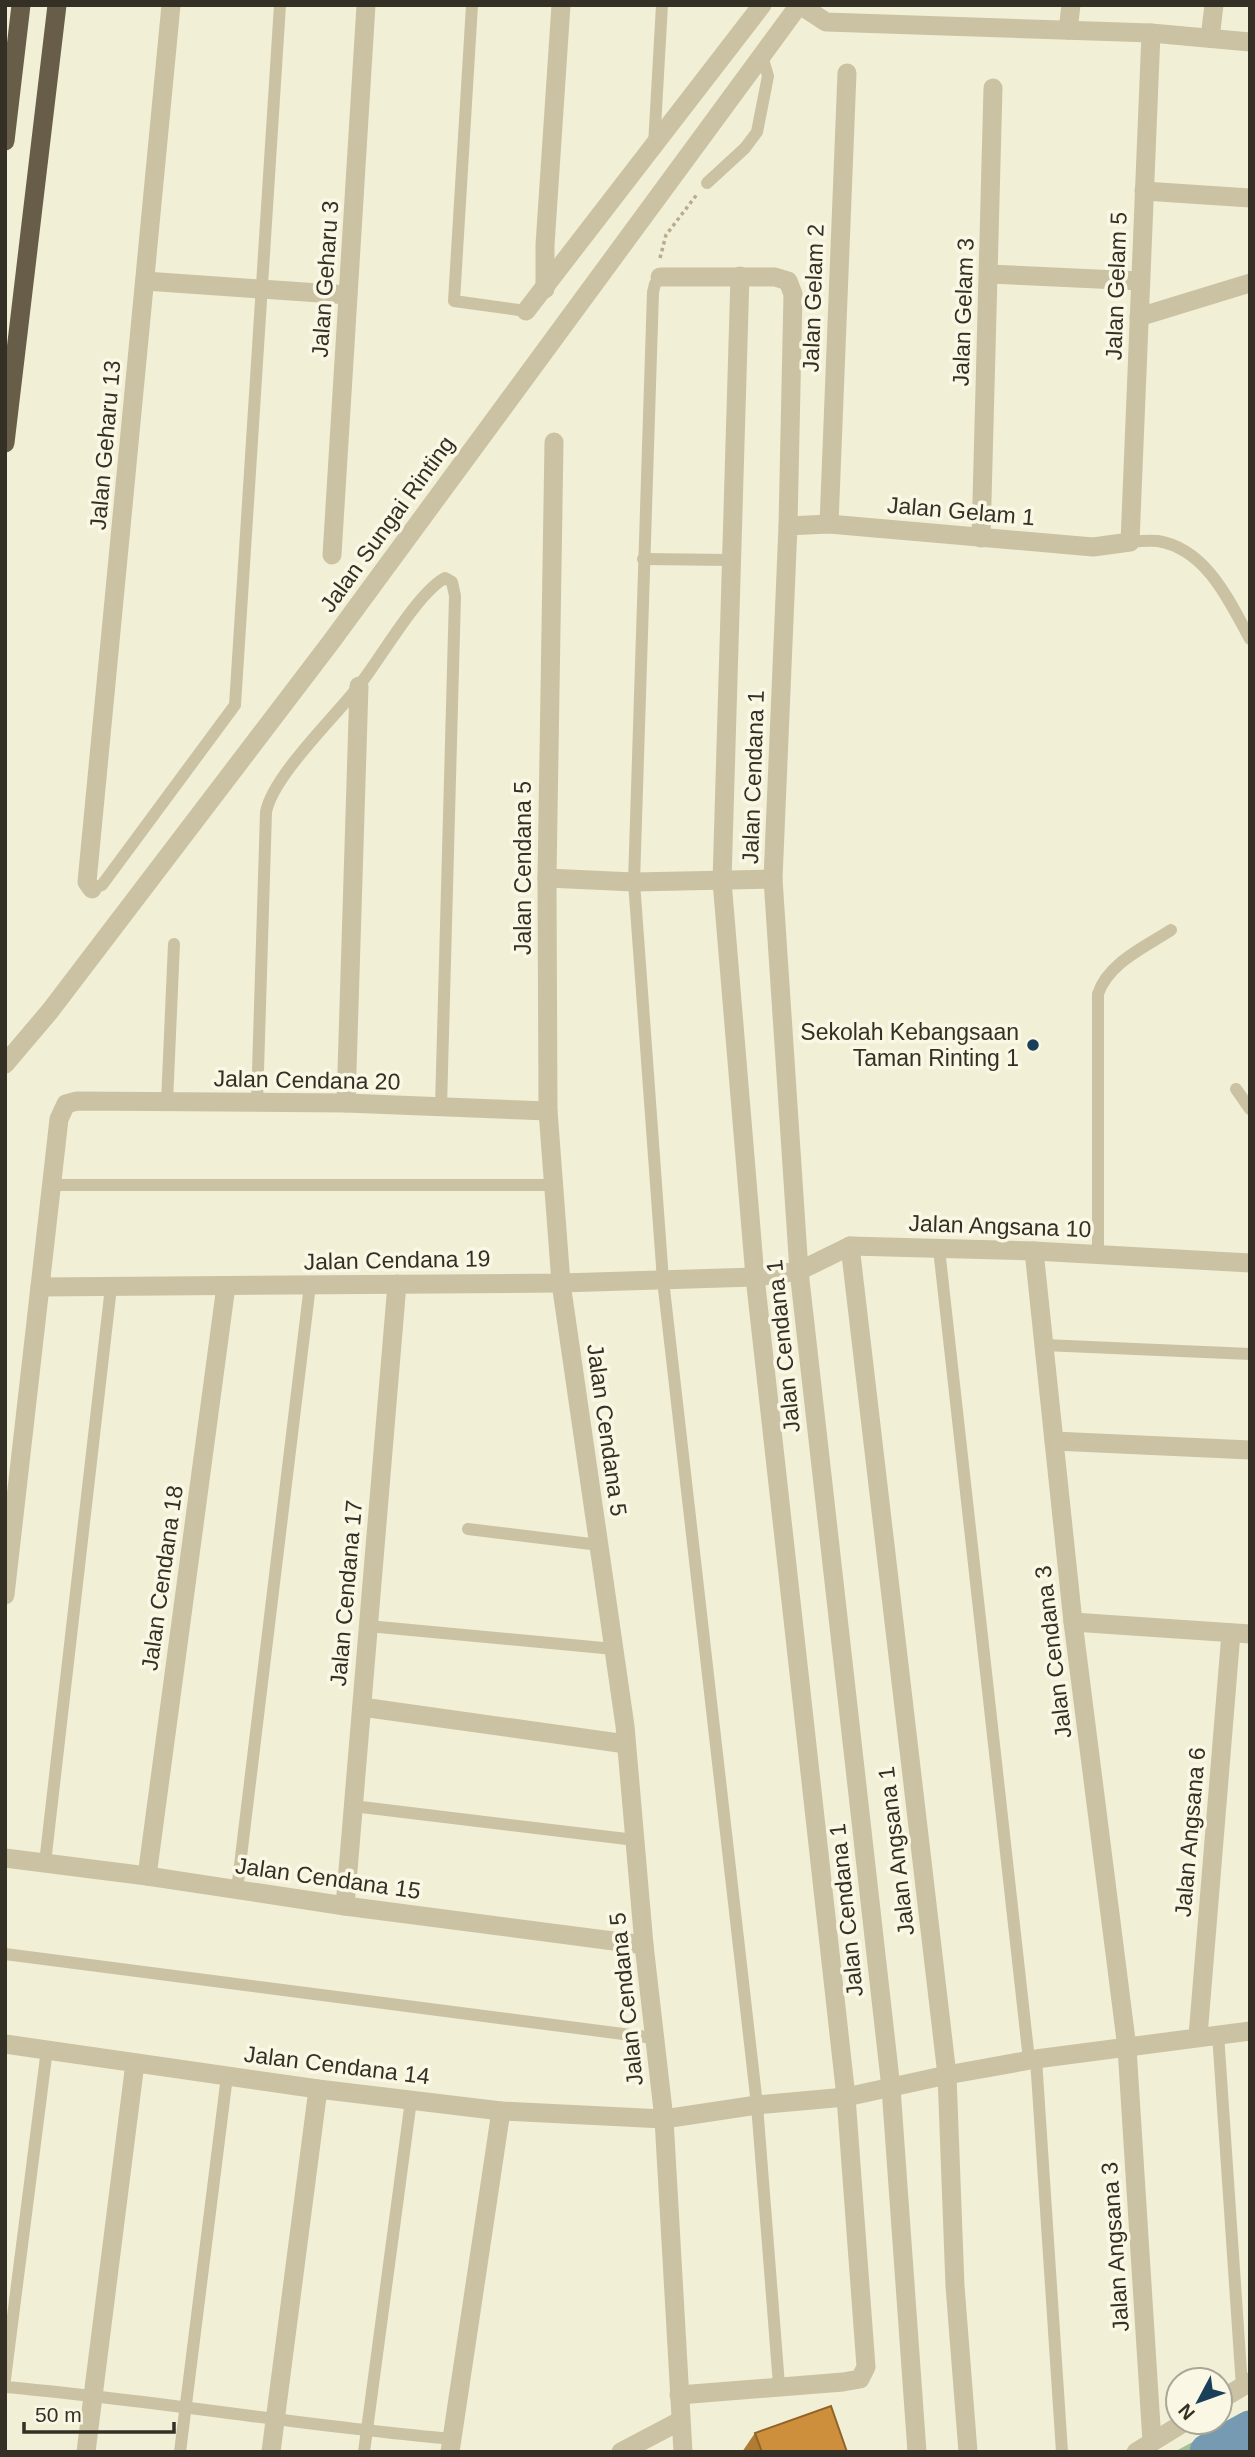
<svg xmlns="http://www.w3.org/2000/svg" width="1255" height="2457" font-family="Helvetica,sans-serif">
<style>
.green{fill:#a5c297}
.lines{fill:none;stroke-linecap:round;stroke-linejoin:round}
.river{stroke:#759ab1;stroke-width:37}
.path{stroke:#b7ad8d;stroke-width:3.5;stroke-dasharray:3.5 3.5;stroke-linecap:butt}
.service{stroke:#cbc2a3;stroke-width:12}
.minor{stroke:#cbc2a3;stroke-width:19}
.tertiary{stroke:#cbc2a3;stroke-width:19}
.trunk{stroke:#685d48;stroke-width:19}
.wall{fill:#b07b33}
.building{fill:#cd8f3b;stroke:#906429;stroke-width:2}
.poi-dot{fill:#193f59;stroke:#faf7e4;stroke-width:2.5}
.labels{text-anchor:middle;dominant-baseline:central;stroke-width:7;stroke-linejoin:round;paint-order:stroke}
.street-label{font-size:23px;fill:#353025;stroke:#faf7e4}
.poi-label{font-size:23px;fill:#353025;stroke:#faf7e4;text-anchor:end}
</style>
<rect width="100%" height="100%" fill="#f2efd7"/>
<path class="green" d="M1250,2411v41h-76z"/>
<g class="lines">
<path class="river" d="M1208,2452l42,-23"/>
<path class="path" d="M660,258l6,-23 32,-42"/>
<g class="service">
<path d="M472,5l-18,296 72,10"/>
<path d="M654,145l8,-140"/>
<path d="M707,183l38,-35 12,-16 11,-56 -6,-20"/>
<path d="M660,277l-5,7 -2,8 -19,590 29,398 94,825 22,280"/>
<path d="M1130,542c9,-1 19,-2 28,-1 48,8 71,59 92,98"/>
<path d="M643,559l89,1"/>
<path d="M92,889l10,-4 133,-180 45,-700"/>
<path d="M1236,1089l14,20"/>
<path d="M167,1102l7,-158"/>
<path d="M257,1103l9,-291c7,-36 68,-94 92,-125 22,-27 59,-94 87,-109l7,4 3,14 -14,511"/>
<path d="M51,1185h502"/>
<path d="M939,1249l90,811"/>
<path d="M1098,1254v-260c10,-31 47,-47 73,-64"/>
<path d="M1044,1345l206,9"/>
<path d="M468,1529l131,16"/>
<path d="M368,1626l246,23"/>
<path d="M353,1806l282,34"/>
<path d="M45,1863l66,-576"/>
<path d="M237,1890l73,-605"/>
<path d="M5,1954l649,84"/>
<path d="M1218,2034l24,353"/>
<path d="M1036,2059l26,393"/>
<path d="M5,2379l42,-330"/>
<path d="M5,2387c150,13 297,39 447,52"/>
<path d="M180,2452l47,-376"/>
<path d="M364,2452l47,-352"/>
</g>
<g class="minor">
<path d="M1068,30l3,-25"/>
<path d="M1151,33l99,9"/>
<path d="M1210,38l4,-33"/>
<path d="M1144,191l106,7"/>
<path d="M989,274l151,7"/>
<path d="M660,277h115l13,4 5,13 -5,232"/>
<path d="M145,281l203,14"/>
<path d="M545,289v-44l16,-240"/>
<path d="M526,311l236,-306"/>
<path d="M1139,317l111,-34"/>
<path d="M554,442l-7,436 1,233 13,172 64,443 19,219 20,174 19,333"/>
<path d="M829,524l18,-451"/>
<path d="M981,538l12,-450"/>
<path d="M332,555l34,-550"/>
<path d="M547,878l87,4 139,-3"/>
<path d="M92,889l-5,-7 84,-877"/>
<path d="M346,1103l13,-417"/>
<path d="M850,1246l97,829 8,211 13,166"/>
<path d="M1034,1251l39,371 54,426 25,394"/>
<path d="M40,1287l521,-4 194,-6 44,-6 51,-25 184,5 216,12"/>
<path d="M1054,1441l196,9"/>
<path d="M5,1595l54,-476 7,-15 11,-3 269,2 202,8"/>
<path d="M1073,1622l177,12"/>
<path d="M362,1707l264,37"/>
<path d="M5,1858l142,18 198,30 299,39"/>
<path d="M147,1876l79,-590"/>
<path d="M345,1906l52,-622"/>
<path d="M1198,2036l33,-403"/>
<path d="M5,2044l313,45 183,22 163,8 93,-14 89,-8 101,-22 89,-16 214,-28"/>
<path d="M679,2395l164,-13 17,-3 6,-12 -20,-270 -91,-820 -33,-396 18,-605"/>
<path d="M1220,2400l30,-18"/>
<path d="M86,2452l49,-389"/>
<path d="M271,2452l47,-363"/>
<path d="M450,2452l51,-341"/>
<path d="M621,2452l59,-31"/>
<path d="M1136,2452l49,-30"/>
</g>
<g class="tertiary">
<path d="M800,5l26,17 325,11 -21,509 -37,5 -264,-23 -41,2 -15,353 26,392 92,817 26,364"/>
<path d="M5,1064l45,-53 281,-369 468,-637"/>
</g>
<g class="trunk">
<path d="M5,141l16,-136"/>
<path d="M5,443l52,-438"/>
</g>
</g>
<path class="wall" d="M755,2433l92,19h-105z"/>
<path class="building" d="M831,2406l16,46h-85l-7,-19z"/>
<circle class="poi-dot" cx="1033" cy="1045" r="7"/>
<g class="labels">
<g class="street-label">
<text transform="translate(325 279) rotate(-86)">Jalan Geharu 3</text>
<text transform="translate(1116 286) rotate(-88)">Jalan Gelam 5</text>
<text transform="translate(813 298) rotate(-88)">Jalan Gelam 2</text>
<text transform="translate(963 312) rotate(-88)">Jalan Gelam 3</text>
<text transform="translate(105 445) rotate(-85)">Jalan Geharu 13</text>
<text transform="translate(961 511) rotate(5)">Jalan Gelam 1</text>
<text transform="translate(387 524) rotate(-54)">Jalan Sungai Rinting</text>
<text transform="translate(753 777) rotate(-88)">Jalan Cendana 1</text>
<text transform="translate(523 868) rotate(-90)">Jalan Cendana 5</text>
<text transform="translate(307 1080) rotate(1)">Jalan Cendana 20</text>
<text transform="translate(1000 1226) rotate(2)">Jalan Angsana 10</text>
<text transform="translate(397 1260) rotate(-1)">Jalan Cendana 19</text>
<text transform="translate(783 1346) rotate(-96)">Jalan Cendana 1</text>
<text transform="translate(607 1430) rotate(82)">Jalan Cendana 5</text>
<text transform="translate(162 1578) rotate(-82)">Jalan Cendana 18</text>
<text transform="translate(346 1593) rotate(-85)">Jalan Cendana 17</text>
<text transform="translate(1053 1652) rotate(-97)">Jalan Cendana 3</text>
<text transform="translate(1190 1832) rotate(-85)">Jalan Angsana 6</text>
<text transform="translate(896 1851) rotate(-97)">Jalan Angsana 1</text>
<text transform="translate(328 1878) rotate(8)">Jalan Cendana 15</text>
<text transform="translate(846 1910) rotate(-96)">Jalan Cendana 1</text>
<text transform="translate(626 1999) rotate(-96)">Jalan Cendana 5</text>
<text transform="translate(337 2065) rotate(7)">Jalan Cendana 14</text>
<text transform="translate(1115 2247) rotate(-94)">Jalan Angsana 3</text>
</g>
<g class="poi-label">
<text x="1019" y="1032">Sekolah Kebangsaan<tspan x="1019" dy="26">Taman Rinting 1</tspan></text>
</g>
</g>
<rect width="1255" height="2457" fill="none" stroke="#353025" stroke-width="14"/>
<g transform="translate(1199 2401) rotate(229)"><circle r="33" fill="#faf7e4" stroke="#aba798" stroke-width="2"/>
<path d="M0-5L12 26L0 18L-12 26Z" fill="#193f59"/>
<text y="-10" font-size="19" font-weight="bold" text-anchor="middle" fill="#353025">N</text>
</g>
<path d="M24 2422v10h150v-10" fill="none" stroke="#353025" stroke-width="3.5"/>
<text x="35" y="2422" font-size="21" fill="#353025" stroke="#faf7e4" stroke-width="5" paint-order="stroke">50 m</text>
</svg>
